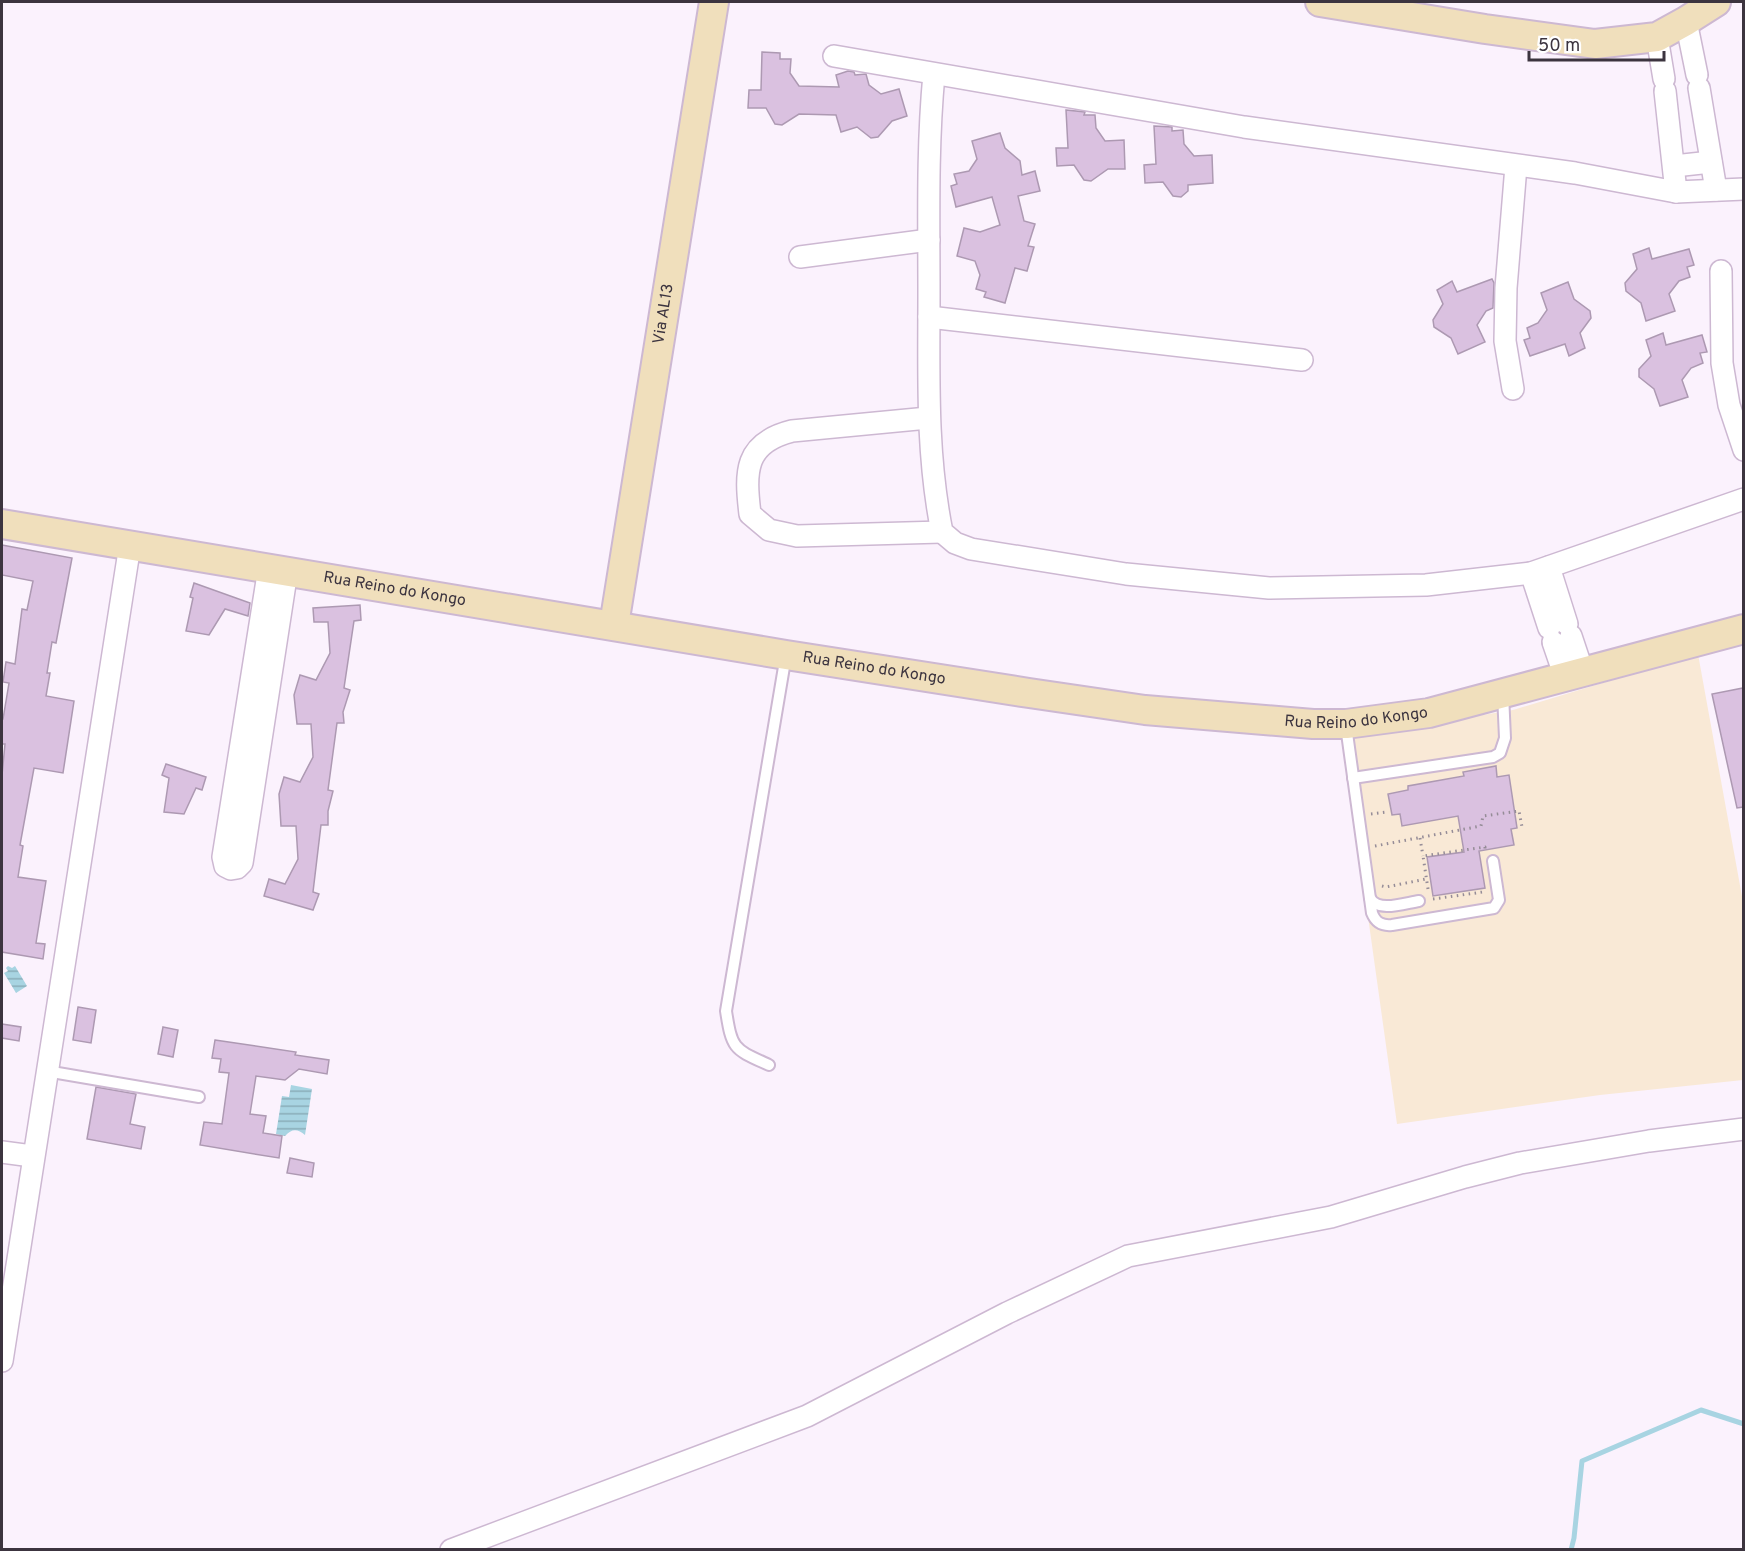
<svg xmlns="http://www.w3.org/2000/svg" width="1745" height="1551" font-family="Overpass,sans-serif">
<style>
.commercial{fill:#f9e9d6}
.water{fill:url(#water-rules)}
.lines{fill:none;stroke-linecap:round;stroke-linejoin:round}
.stream{stroke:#a8d4e2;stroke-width:5}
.building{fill:#dac1e0;stroke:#ad99b2;stroke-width:1.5}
.lane-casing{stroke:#cdb8d2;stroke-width:14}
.street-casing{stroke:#cdb8d2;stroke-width:24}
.secondary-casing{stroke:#cdb8d2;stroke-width:32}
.path{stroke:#958c97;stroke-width:3;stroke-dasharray:1.5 4.5;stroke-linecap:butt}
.lane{stroke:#fff;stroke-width:10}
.street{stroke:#fff;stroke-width:21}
.secondary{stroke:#f0dfbc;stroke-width:28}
.labels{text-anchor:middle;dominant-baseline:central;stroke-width:6;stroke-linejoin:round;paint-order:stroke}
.street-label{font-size:16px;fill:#3c343f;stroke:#fff}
</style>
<defs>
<pattern id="water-rules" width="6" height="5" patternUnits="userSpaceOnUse" patternTransform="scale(1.5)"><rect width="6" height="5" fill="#a8d4e2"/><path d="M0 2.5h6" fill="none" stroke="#8aadb9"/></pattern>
</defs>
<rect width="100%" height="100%" fill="#fbf2fd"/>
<path class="commercial" d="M1698,654l45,248v178l-143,15 -203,29 -54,-386 170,-28z"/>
<g class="water">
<path d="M8,966l4,2 3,-2 12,20 -11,7 -12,-20 4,-2 -2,-3z"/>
<path d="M291,1085l21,4 -7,46c-7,-6 -13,-7 -20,1l-9,-2 6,-38 7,1z"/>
</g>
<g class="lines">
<path class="stream" d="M1571,1550l3,-12 8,-77 119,-51 43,14"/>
</g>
<g class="building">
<path d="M762,52l18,1v6h11l-1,14 9,13 40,1 -3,-12 12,-4 6,1 1,3 11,-1 3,11 12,9 18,-5 8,27 -15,5 -14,16 -7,1 -14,-11 -16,5 -5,-17 -37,-1 -17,11 -7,-1 -9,-16h-18l1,-18h12z"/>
<path d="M1066,110l19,2 -1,3h11l1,13 9,13 19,-1 1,29h-17l-17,12 -7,-1 -10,-15 -17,1 -1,-18h12z"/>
<path d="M1154,126l18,1v4l11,-1 1,14 10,12 18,-1 1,28 -25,2v6l-7,6 -8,-1 -10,-14 -18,1 -1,-18 12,-1z"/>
<path d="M1000,133l5,15 15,13 2,14 13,-4 5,20 -22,5 6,25 11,3 -7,22 6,1 -7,24 -12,-3 -10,35 -21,-6 2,-5 -10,-3 4,-14 -5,-14 -18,-5 7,-28 16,4 20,-7 -8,-28 -36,10 -5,-21 6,-2 -3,-10 15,-3 8,-12 -5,-18z"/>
<path d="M1649,248l3,11 37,-10 5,16 -7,2 3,10 -11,4 -10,13 6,17 -29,10 -5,-18 -15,-12 -1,-8 12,-14 -4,-15z"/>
<path d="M1492,279l2,4 -1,25 -7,3 -9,14 8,17 -27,12 -7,-16 -17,-11 -1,-7 10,-16 -6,-14 15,-9 5,11z"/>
<path d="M1568,282l6,17 16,12 1,7 -11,15 5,15 -16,8 -4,-12 -35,12 -6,-16 6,-2 -3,-10 11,-5 9,-13 -6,-17z"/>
<path d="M1663,333l3,12 36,-10 5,17 -7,1 3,10 -12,5 -9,12 6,17 -28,9 -6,-17 -15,-12v-8l12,-13 -5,-16z"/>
<path d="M2,545l70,13 -16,85 -4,-1 -5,31h3l-4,23 28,5 -11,72 -29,-5 -14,77 3,1 -5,31 28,4 -10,62 9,1 -2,15 -41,-7v-177l3,-31h-3v-25h1l6,-36 -6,-1 3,-20 9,2 7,-55 5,1 6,-29 -31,-6z"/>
<path d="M194,583l56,20 -2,13 -23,-7 -16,26 -23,-4 7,-33 -3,-1z"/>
<path d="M360,605l1,15 -7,1 -10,67 6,2 -7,22 1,11h-7l-9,67 5,1 -5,20v14h-7l-8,67 6,2 -6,16 -49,-14 5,-17 16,5 13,-25 -2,-33h-15l-2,-32 5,-17 16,5 13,-25 -2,-33h-14l-3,-29 6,-20 16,5 14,-27 -2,-31h-14l-1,-14z"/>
<path d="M1743,688v119l-6,1 -25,-114z"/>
<path d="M166,764l40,13 -4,13 -6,-2 -12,26 -20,-2 5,-34 -7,-3z"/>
<path d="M1496,766l1,11 12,-2 8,53 -6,1 3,16 -35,6 6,37 -52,8 -6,-39 37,-5 -6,-36 -56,10 -2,-12 -8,1 -4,-21 20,-4v-4l56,-10 -1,-4z"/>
<path d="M78,1007l18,3 -5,33 -18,-3z"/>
<path d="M2,1024l19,3 -2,14 -17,-3z"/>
<path d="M163,1027l15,3 -5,27 -15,-3z"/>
<path d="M215,1040l81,12 -1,3 34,5 -2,14 -28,-5 -14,11 -29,-4 -6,38 16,2 -3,17 19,3 -3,22 -79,-13 4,-23 18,2 7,-51 -10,-1 2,-13 -9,-1z"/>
<path d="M96,1087l40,7 -6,30 15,3 -4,22 -54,-10z"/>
<path d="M290,1158l24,5 -2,14 -25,-4z"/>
</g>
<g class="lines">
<defs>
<g id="lane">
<path d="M1346,726l26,187c4,10 10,13 20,12l102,-17 5,-8 -6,-39"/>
<path d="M1353,778l140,-21 7,-4 5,-15 -2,-44"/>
<path d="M1370,898c8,15 35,5 49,3"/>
<path d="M769,1065c-35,-16 -37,-15 -43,-54l60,-356"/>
<path d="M46,1071l153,26"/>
</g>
<g id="street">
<path d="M1686,21l11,54"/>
<path d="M1657,37l7,42"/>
<path d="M834,56l410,71 331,46 101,19 68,-3"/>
<path d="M934,74c-7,74 -5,147 -5,220 0,80 -3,159 13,238l13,11 16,6 155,25 143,14 157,-3 105,-12 213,-74"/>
<path d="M1699,88l17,102"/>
<path d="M1665,91l11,101"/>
<path d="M1674,166l37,-4"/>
<path d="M800,257l129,-17"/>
<path d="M1721,271l1,92 7,42 15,45"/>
<path d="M929,317l373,43"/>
<path d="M1513,389l-8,-48 1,-53 10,-122"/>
<path d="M928,418l-136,13c-48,12 -47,41 -42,83l19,16 28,6 145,-4"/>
<path d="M1549,567l18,57"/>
<path d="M269,568l-46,289 2,9 6,3 6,-1 5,-5 45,-292"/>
<path d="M1531,573l18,55"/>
<path d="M1571,636l12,36"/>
<path d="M1553,642l12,35"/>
<path d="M2,1152l30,4"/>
<path d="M2,1361l128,-816"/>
<path d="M451,1550l356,-134 200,-103 121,-57 203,-39 134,-40 55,-14 129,-22 95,-12"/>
</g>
<g id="secondary">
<path d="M1320,2l165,27 110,15 62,-7 29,-16 30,-19"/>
<path id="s1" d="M2,524l784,131 243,38 116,17 168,14h33l83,-11 315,-84"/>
<path id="s2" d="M614,625l100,-623"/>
</g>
</defs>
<use href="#lane" class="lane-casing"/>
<use href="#street" class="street-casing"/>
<use href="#secondary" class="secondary-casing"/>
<g class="path">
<path d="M1371,814l16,-2"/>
<path d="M1420,838l3,18"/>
<path d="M1375,846l106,-20 2,-10 36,-5 3,16"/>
<path d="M1382,886l4,1 40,-8"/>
<path d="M1428,889l-5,-33 62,-9v2"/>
<path d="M1433,899l50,-7"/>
</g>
<use href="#lane" class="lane"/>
<use href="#street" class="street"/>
<use href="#secondary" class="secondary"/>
</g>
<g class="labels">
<g class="street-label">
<text stroke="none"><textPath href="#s2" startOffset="315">Via AL13</textPath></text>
<text stroke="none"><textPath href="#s1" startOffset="398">Rua Reino do Kongo</textPath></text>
<text stroke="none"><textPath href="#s1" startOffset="884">Rua Reino do Kongo</textPath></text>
<text stroke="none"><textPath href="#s1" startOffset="1370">Rua Reino do Kongo</textPath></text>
</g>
</g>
<rect width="1745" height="1551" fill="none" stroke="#3c343f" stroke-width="6"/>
<path d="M1529 51v9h135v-9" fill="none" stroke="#3c343f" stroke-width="3"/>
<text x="1538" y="51" font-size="18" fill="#3c343f" stroke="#ffffff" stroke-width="4.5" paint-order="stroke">50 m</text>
</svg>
